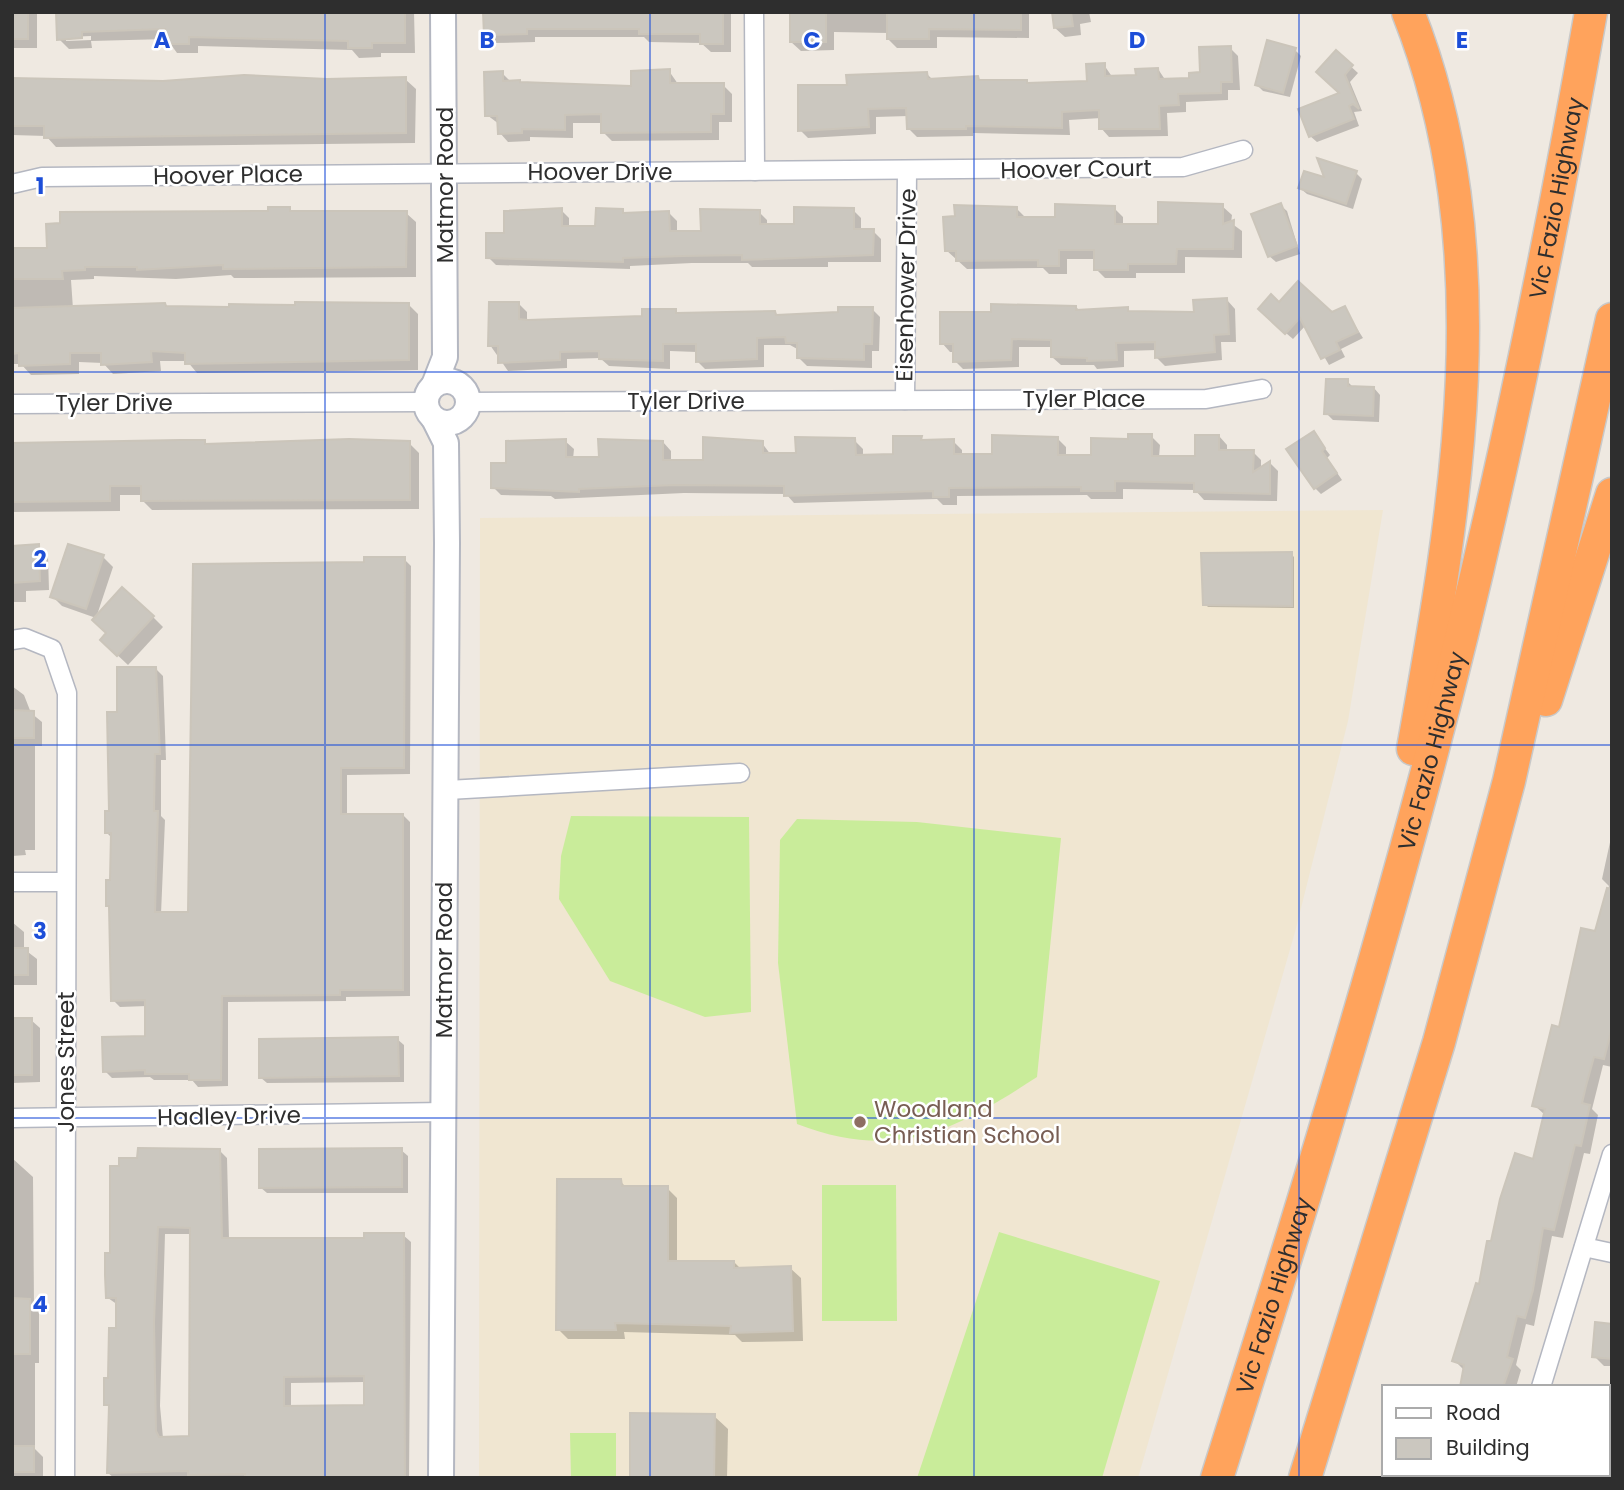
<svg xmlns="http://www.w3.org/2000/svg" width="1624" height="1490" font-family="Poppins,sans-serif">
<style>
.education{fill:#f0e6d1}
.pitch{fill:#c9ec9a}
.shadow{fill:#0003;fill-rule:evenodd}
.building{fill:#cbc7bf;stroke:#cbc5ba;stroke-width:2;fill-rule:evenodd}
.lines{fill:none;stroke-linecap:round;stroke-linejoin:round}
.street-casing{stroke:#b4b7c1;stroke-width:21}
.secondary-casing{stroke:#b4b7c1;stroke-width:28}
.highway-casing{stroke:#c9c9c9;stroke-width:35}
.street{stroke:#fff;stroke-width:18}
.secondary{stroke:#fff;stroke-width:24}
.highway{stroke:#ffa35c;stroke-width:32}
.grid{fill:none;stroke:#1d4ed8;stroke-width:2;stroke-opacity:0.55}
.education-dot{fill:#8d6e63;stroke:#fff;stroke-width:2.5}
.labels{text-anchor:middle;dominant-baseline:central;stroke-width:5;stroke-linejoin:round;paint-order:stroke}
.street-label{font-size:23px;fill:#2e2e2e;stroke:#fff}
.education-label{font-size:23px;fill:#785e54;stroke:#fff;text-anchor:start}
.grid-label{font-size:23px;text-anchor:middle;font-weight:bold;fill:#1d4ed8;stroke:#fff;stroke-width:5;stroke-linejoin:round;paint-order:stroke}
</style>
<rect width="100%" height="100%" fill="#efe9e1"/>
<path class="education" d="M1383,510l-35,211 -53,211 -157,546h-659l1,-960z"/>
<g class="pitch">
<path d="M571,816l178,1 2,195 -46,5 -95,-36 -51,-82 2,-43z"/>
<path d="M797,819l120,3 144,16 -24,239c-83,54 -141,85 -240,47l-19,-161 2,-123z"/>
<path d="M822,1185h74l1,136h-75z"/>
<path d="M999,1232l161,49 -58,197h-185z"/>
<path d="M570,1433h46v45h-45z"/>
</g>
<g class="shadow">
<rect x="12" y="12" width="25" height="36"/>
<path d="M58,12h356l1,41h-34v4l-22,1 -7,-8 -154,-4v7h-21l-10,-14 -76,2 1,7 -23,1 -10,-10zM91,36v4l-25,1v-4z"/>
<path d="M485,12h246v40h-20l-10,-9 -52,-1 -5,-5h-109v5l-40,1 -9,-8z"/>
<path d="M791,12h238v26l-92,-1v11h-40l-9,-9v-6l-54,-1v18l-33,1 -10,-9z"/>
<path d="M1053,12h36l2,10 -11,2 1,11 -16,2 -10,-9z"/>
<path d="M1230,48l8,8 2,34h-12v10l-42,2v10l-19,1 1,23 -59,1 -8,-9v-10l-32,2 1,15 -97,-2v3l-56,1 -9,-9v-12l-32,1v17l-68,4 -8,-8 48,-44 79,-12 6,6 45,-2 4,4h45l2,3 60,-2 15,-18 9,13 25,-1 20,-8 8,12 25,-1z"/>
<path d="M1295,50l6,6 -11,41 -27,-6 -6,-6z"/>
<path d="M1336,53l22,20 -8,9 12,29 -8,1 5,14 -42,16 -7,-6 32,-43z"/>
<path d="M669,71l9,13 45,1 9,9v28h-13v18l-107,1 -9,-9v-9h-30v15l-43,-1v4l-22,1 -8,-9 -1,-9 -12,-9 15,-42 9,9 11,2 111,4z"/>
<path d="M405,79l11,10 -1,54 -359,4 -10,-11 -34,-1v-55l151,3z"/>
<path d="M1356,173l6,6 -9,30 -46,-15 -7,-6z"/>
<path d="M1280,205l7,6 13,43 -24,8 -7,-6z"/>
<path d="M1222,206l10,9 -1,8 11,8v27l-57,-1v16h-49v5h-31l-9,-9 -1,-10h-28v15h-18l-6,-6 -76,1 -21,-19 70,-42 10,10h31l57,-10 9,9v9h37z"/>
<path d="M289,209l4,4h113l10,9v55l-182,1 -3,-3 -55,4 -82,-3v3l-23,1 2,29 92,-5 3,3 63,2 177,-5 10,10v56l-221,3 -10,-12h-27l1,10 -48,3 -10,-11 -24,-1v12l-48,1 -10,-11h-9v-115l37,1z"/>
<path d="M561,210l8,8v10h28l25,-18 4,4 43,-1 8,8v12l26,-1 56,-20 8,8v6h28l58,-16 8,8v13h12l8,8v23h-53v5h-76l-4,-4h-56l-62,3v3l-134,-4 -8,-8 18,-23z"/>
<path d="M1227,300l8,9 1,33h-15l1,18 -57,6 -9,-9 1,-7 -33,1v16l-27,2 -3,-4h-33l-9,-8v-10h-33v20l-56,2 -8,-8v-9h-5l-8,-9 51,-29 83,-7 4,4 47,-2 4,4h64z"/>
<path d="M519,304l8,8v10l117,-4 32,-7 3,4 96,-3 4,5 93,-8 8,8 -1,34h-7v17l-65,-2 -8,-8v-8l-9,-5h-26v22l-59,2 -8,-8v-9l-27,-1v18l-61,-3 -9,-8 -33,1v9l-59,3 -18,-26z"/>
<path d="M1344,308l19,30 -22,11 4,8 -16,8 -23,-40 -13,14 -27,-23 66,-2z"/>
<path d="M1347,381l7,7h20l6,7 -1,27 -46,-2 -7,-7z"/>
<path d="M1313,433l17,22 -3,3 15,22 -21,14 -6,-6z"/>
<path d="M1151,436l9,9 -1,12 37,1 23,-22 8,9v7h26l8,8v9l9,-6 8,8 -1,30 -73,-1 -9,-10 -72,-1v10h-32l-4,-4 -130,1v9h-14l-6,-6 -143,4 -8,-9 -102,-1 -129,6 -4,-3 -50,-1 -8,-8 15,-22 57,-24 9,8 -1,10h27l63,-17 8,9v10l33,1 58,-19 9,12h26l57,-15 9,9v8l32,-1 26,-18 4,4 28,-1 9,9v5l32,1 63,-18 9,9v10h27l37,-17z"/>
<path d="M204,442l4,3 201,-2 10,10v56l-267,1 -10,-10v-5h-22v16l-108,1v-67z"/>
<path d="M38,546l10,10 1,34 -23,1v11h-14v-55z"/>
<path d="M1291,554l3,3v51l-86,-1 -3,-3z"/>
<path d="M103,557l10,10 -17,51 -34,-12 -10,-10z"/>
<path d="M404,559l7,7 -1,208 -63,1v41l56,-1 7,7v174l-64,1v4l-118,1v84l-30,1 -6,-7h-38l-4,-3 -38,1 -7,-7 42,-34v-31l-27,1 -7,-7 -2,-91 -4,-4 5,-23v-44l-6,-6 13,-118 37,-45 7,7 3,84h-5v56l4,4 -4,94h29l176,-350z"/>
<path d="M153,617l10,10 -35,38 -16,-15 -4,-16z"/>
<path d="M12,686l12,9 7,18 11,9v24h-7v104h-10l1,5 -14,1z"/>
<path d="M1612,833v234l-9,-2 -11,44 6,6 -8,39 -6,-1 -21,85 -11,-2 -18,90 -8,-2 -10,41 5,5 -5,17h-54l1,-18 -9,-9 39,-117 41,-82 11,-46 -11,-10 62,-172 13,-47 -7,-7z"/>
<path d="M12,922l12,10v17l13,10v26h-25z"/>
<path d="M12,1020h19l9,8v54l-28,1z"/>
<path d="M397,1039l7,6v37l-137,1 -7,-6z"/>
<path d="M401,1150l7,6v37h-141l-7,-6z"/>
<path d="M220,1151l7,7 2,81 137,1 37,-5 8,7 -2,236h-295l-6,-5 3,-64 -5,-5 12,-74v-25l-10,-7 13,-130 18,-9zM165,1234h27l-2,204h-27l-3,-32zM365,1382l1,25 -75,1v-25z"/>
<path d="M12,1158l21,19 1,128 5,5v53h-4v86l8,8v21h-31z"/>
<path d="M620,1181l7,7h40l10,10v65l57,-1 7,7 49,-1 11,10 2,63 -61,1 -7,-7 -111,-3 1,7h-57l-10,-10z"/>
<path d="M1612,1326v40h-8l-10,-10z"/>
<path d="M714,1416l14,13 -1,49h-95z"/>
<path d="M1412,1474h68l-1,4h-68z"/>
</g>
<g class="building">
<rect x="12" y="12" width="16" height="27"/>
<path d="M56,12h349v31h-33v5h-24v-7l-159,-4v7h-24v-15l-83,3v6l-25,2z"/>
<path d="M483,12h240v32h-23v-10h-61v-5h-112v5l-43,1z"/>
<rect x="790" y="12" width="36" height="30"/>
<path d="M887,12h134v18l-92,-1v10h-42z"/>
<path d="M1052,12h19l2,14 -19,2z"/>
<path d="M1267,40l29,8 -13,45 -28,-8z"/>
<path d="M1231,46l1,36h-11v11l-43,1 1,11 -20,1 1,23h-61v-19l-37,2v16l-96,-2v3h-59l-1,-21 -38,1 1,18 -71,4v-46h49l-1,-10 81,-3 1,7 50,-3 1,4h48v3l60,-2 -1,-17 19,-1v13l31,-1 -1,-6 23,-1 1,11 30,-1v-5l11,-1 -1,-25z"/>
<path d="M1336,50l17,15 -8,10 14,34 -6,-5 -4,2 5,13 -45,18 -11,-28 41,-16 -23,-21z"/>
<path d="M670,69v14h54v31h-13v18l-110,1v-19l-36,1v15l-43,-1v4l-24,1 -1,-18h-12l-1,-44 19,-1v10l17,-1v2l111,4v-15z"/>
<path d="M244,75l83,4 79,-2v56l-362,5v-12h-32v-48l151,3z"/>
<path d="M1317,158l40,13 -11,33 -48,-16 6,-17 20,6z"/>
<path d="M1158,202l65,2v20l11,-4 -1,29h-56l-1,15h-48v6h-34v-20h-35v16h-21v-6l-82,1v-10h-11l-2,-34 12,-1 -1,-11 63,2v10h38v-13l60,2v18h43z"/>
<path d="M1281,203l16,43 -29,11 -17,-43z"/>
<path d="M268,207h22v4h117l-1,56 -183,2v-4l-86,5v-3h-52v3l-23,1 1,8h-51v-31h35l-1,-24 14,-1v-11l208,-1z"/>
<path d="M794,207l60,1v21h20l-1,26 -131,5v-5l-59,1 -60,2v4l-137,-4v-25h18v-22l58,-3v18h33l1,-18 27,1v4l46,-2 1,20h31l-1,-22 60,1v14h34z"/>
<path d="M1298,281l34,31 13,-6 13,26 -22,10 4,8 -19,9 -21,-41 -15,16 -27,-25 13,-15 8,8z"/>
<path d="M1227,298l2,36 -15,1 1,17 -60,6v-16l-39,1 1,17 -30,1v-3l-36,-1v-17l-39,-1 -1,21 -58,2v-18h-13v-32h51v-8l85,2v4l52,-3v4l66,1 -1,-12z"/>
<path d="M295,302l114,1v57l-224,4v-11l-34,-2 1,11 -51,3v-12h-31v11l-51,2v-13l-7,1v-46l153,-5 1,3 63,1v-3l66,1z"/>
<path d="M489,302h30v17l9,1 114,-4v-7h34v4l99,-2 1,4 62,-3v-5h35l-1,37h-8v16l-67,-2v-15h-11l-1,-6 -28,1v21l-61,3v-18h-33v17l-64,-2v-8l-39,1v8l-62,3v-17h-10z"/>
<path d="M1326,379h22v7l26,1 -1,29 -49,-2z"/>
<path d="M1314,431l11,17 -3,3 15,22 -23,16 -28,-40z"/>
<path d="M1128,434h24v22h43v-21h24v15h35l-1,22 17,-11v33l-76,-2v-9l-79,-2v10h-34v-4l-132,1v9h-16v-6l-149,5v-10l-109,-1 -96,4v3l-88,-4v-25h15v-22l60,-2v18h33l-1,-18 65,2v19h40v-23l60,4v12h33l-1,-16 60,1 1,17 37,-1v-18h29l-1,4 33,-1v15h38v-19l66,2v18h33v-17l37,1z"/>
<path d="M349,439l61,2v59l-269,1v-15h-31v15l-98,1v-59l168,-3h25v4z"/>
<path d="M39,544l1,37 -28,2v-37z"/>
<path d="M68,544l36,11 -18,54 -36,-12z"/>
<path d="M1292,552v54l-89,-1 -2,-52z"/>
<path d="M364,557h41l-1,211h-63v46h62v176h-63v5l-118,1 -1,84h-32v-6h-44v-4l-42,2 -1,-35 43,-1v-36l-34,1 -2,-95h-3v-26h4l1,-47h-6v-22h4l-2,-99h10v-45h39l4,87h-5l-1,57h4l-3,101h33l5,-348 171,-2z"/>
<path d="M122,587l32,29 -37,40 -17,-16 6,-7 -14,-13z"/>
<path d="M12,710l22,1v27h-22z"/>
<path d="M1607,888l5,1v139l-8,31 -10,-2 -8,29 -4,17 8,2 -9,41 -6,-1 -21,85 -11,-2 -10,62 -8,28 -8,-2 -10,41 6,2 -10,28h-43l4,-22 -12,-4 24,-78 3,1 8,-43h4l9,-42 15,-46 18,6 12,-50 -13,-3 20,-81 7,2 22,-99 14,3z"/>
<rect x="12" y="948" width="16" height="27"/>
<rect x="12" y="1018" width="20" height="57"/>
<path d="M398,1037l1,39 -140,2v-39z"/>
<path d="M138,1148l82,1 2,89h142v-5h40l1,244 -160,1v-4l-57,1v-4l-81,2 2,-68h-5v-27h4l1,-50h7v-30h-10l-1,-23v-22h5v-87h9v-8h18zM158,1227l32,1 -1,208 -30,1 -3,-6 -2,-109zM364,1376v29l-80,1v-29z"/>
<path d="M402,1148v39l-143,1v-39z"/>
<path d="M557,1179h64l1,7h46v75h66v7l57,-2 2,65 -63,2 1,-7 -116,-3 1,7h-60z"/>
<path d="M12,1298l18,1v55h-18z"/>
<path d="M1595,1322l17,2v35l-20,-2z"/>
<path d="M630,1413l85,1 -1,64h-84z"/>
<rect x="12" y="1446" width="22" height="26"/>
</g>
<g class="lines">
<defs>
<g id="street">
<path d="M754,12l1,159"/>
<path d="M12,184l30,-7 1141,-10 60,-17"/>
<path d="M905,400l2,-229"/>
<path d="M468,402l738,-3 56,-10"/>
<path d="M12,404l413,-2"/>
<path d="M12,640l13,-2 27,11 15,44 -2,785"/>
<path d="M448,790l292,-17"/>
<path d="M12,882h54"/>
<path d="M12,1118l433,-6"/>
<path d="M1584,1247l28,6"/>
<path d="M1541,1387l71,-233"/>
<path d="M1513,1478l1,-4"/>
</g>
<g id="secondary">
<circle cx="447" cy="402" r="21"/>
<path d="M434,385l11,-28 -2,-345"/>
<path d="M434,419l12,24 1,100 -6,935"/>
</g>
<g id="highway">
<path d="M1408,12c94,237 48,495 5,737"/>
<path d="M1546,700l66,-206"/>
<path id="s1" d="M1217,1478c74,-235 147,-470 210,-707 67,-250 119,-504 164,-759"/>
<path d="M1305,1478l134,-436 70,-261 103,-462"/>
</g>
</defs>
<use href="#street" class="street-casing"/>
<use href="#secondary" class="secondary-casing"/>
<use href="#highway" class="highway-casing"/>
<use href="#street" class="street"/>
<use href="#secondary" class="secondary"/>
<use href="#highway" class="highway"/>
</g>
<path class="grid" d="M325,12v1466M650,12v1466M974,12v1466M1299,12v1466M12,372h1600M12,745h1600M12,1118h1600"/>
<circle class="education-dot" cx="860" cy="1122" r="7"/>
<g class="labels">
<g class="street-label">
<text transform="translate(1076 169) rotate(-1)">Hoover Court</text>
<text x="600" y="172">Hoover Drive</text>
<text transform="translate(228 175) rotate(-1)">Hoover Place</text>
<text transform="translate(445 185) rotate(-90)">Matmor Road</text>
<text stroke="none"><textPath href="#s1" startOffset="1325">Vic Fazio Highway</textPath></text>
<text transform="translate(906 285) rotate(-89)">Eisenhower Drive</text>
<text x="1084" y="399">Tyler Place</text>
<text x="686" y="401">Tyler Drive</text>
<text x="114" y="403">Tyler Drive</text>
<text stroke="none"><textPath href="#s1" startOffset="758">Vic Fazio Highway</textPath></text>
<text transform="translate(444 960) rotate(-90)">Matmor Road</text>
<text transform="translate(66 1062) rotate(-90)">Jones Street</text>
<text transform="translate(229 1116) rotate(-1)">Hadley Drive</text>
<text stroke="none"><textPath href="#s1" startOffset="191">Vic Fazio Highway</textPath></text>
</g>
<g class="education-label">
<text x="874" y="1109">Woodland<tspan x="874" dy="26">Christian School</tspan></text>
</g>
</g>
<g class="grid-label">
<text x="162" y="48">A</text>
<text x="487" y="48">B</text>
<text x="812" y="48">C</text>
<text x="1137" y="48">D</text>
<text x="1462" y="48">E</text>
<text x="40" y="194">1</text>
<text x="40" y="567">2</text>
<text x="40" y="939">3</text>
<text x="40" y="1312">4</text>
</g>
<rect width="1624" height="1490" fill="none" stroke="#2e2e2e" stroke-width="28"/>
<rect x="1382" y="1385" width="228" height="91" fill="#ffffff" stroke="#ababab" stroke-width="2"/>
<rect x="1396" y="1408" width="35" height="10" fill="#ffffff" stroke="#ababab" stroke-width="2"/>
<text x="1446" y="1420" font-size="21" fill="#2e2e2e">Road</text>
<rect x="1396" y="1438" width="35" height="21" fill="#cbc7bf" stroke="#ababab" stroke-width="2"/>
<text x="1446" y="1455" font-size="21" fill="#2e2e2e">Building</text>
</svg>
